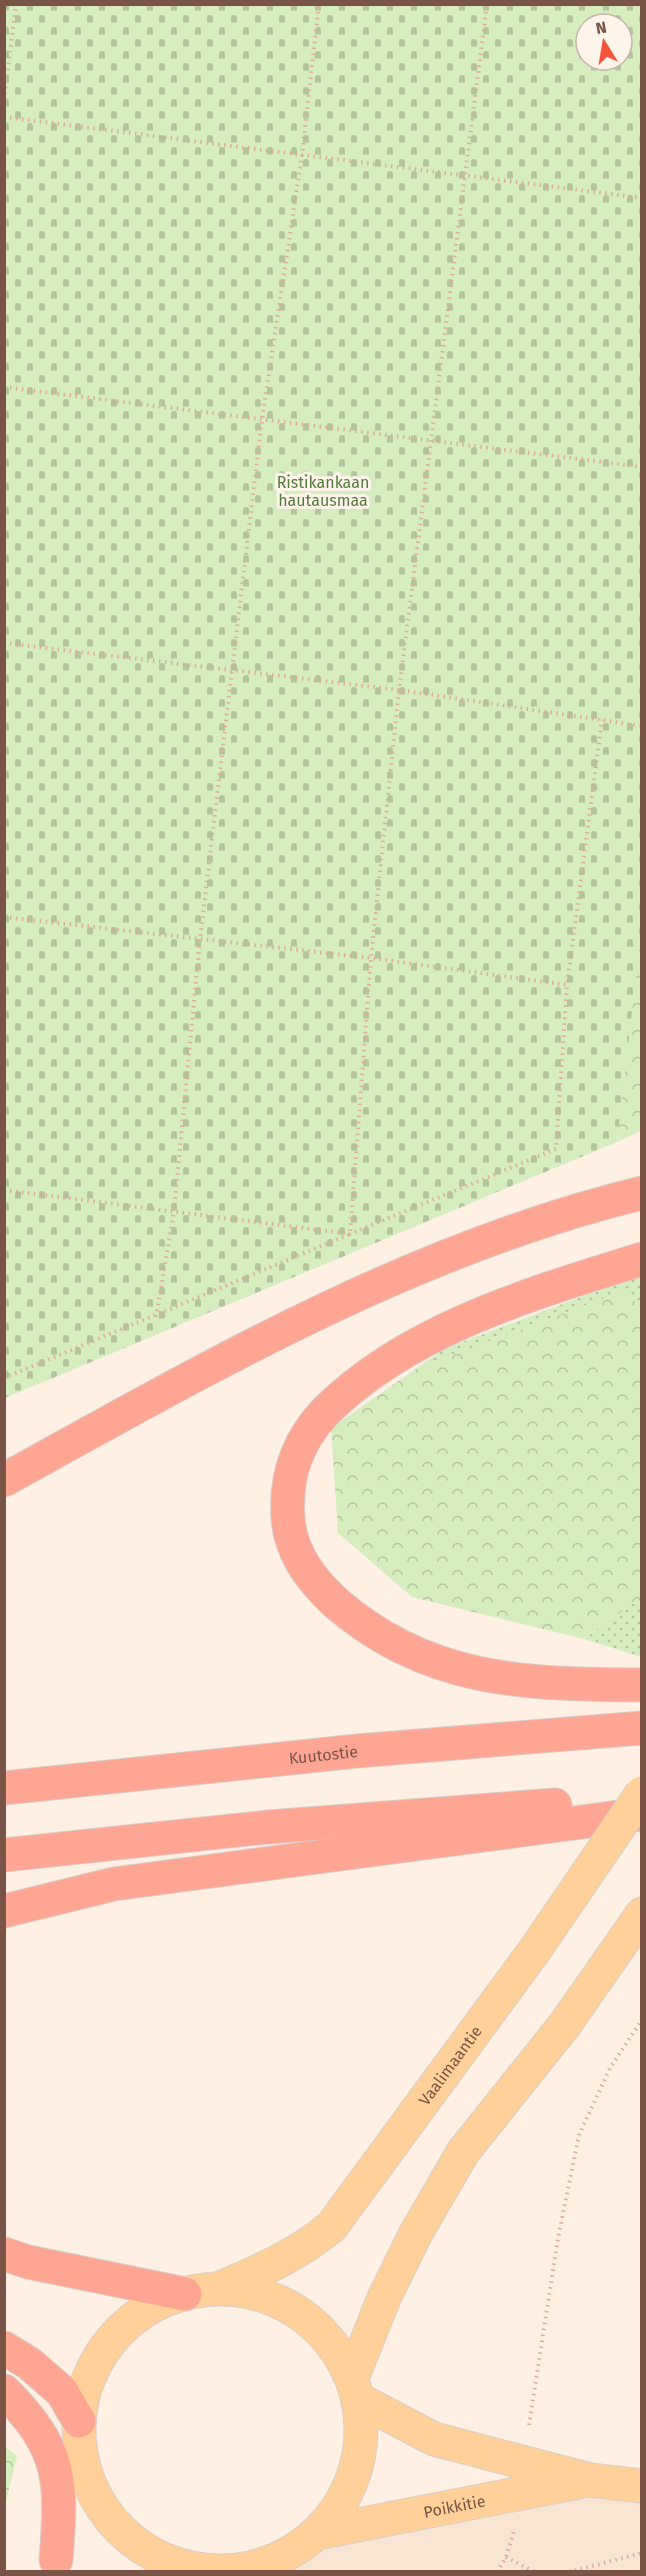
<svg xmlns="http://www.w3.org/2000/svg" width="646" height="2576" font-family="'Fira Sans',sans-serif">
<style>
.residential{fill:#f9e5d3}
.grass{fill:url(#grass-dots)}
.forest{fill:url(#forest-crowns)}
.cemetery{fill:url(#cemetery-stones);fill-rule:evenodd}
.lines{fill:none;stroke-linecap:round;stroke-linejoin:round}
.major-casing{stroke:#d9cfcb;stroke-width:35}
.highway-casing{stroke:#d9cfcb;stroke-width:35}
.path{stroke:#dbae9a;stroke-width:4;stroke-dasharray:1.5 4.5;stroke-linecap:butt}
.major{stroke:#ffd099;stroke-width:33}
.highway{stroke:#fea693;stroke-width:33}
.major-bridge-casing{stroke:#d9cfcb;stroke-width:35;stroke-linecap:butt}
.major-bridge{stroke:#ffd099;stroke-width:33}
.labels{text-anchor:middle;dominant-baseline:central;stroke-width:6;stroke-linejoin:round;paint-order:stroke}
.park-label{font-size:16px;fill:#527a3b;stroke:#fff5eb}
.street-label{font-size:16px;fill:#795446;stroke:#fff5eb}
</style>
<defs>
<pattern id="grass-dots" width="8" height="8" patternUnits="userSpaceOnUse" patternTransform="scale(1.5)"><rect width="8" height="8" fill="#d6edc0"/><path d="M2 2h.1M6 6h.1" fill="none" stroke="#b2c39e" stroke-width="1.8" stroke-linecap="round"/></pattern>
<pattern id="forest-crowns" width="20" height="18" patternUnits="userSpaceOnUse" patternTransform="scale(1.5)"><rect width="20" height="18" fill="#d6edc0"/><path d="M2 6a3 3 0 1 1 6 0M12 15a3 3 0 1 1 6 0" fill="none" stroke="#b2c39e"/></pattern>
<pattern id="cemetery-stones" width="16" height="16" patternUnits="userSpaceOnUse" patternTransform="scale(1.5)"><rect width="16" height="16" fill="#d6edc0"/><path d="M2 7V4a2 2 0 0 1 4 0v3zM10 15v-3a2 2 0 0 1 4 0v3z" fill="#b2c39e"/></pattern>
</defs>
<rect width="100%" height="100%" fill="#fef1e3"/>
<path class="residential" d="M641,2486v85l-465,1 5,-6 21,4h41l20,-5 20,-8 34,-24z"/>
<g class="grass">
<path d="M641,1274v33l-17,-16 -207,77 27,-19z"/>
<path d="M641,1597v60l-57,-18z"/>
</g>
<g class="forest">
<path d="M641,923v208l-24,11z"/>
<path d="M624,1291l17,16v290l-57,42 -172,-42 -74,-64 -7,-105 86,-60z"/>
<path d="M5,2446l12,10 -12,50z"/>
</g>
<path class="cemetery" d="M5,4l636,1 1,918 -25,219 -612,256zM586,24h36v36h-36z"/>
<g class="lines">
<defs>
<g id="major">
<path id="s1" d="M220,2288c40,-17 78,-33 112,-62l205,-279"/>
<circle cx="220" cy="2430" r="141"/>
<path d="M352,2378l32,-80 32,-65 47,-81 103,-129 76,-109"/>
<path d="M358,2399l76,40 156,41 52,6"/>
<path id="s2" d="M317,2533l266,-52"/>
</g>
<g id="highway">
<path d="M642,1259c-109,34 -234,70 -316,152 -29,30 -41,64 -38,107 2,33 23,62 47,84 92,81 191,82 307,83"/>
<path d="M4,1480c203,-112 410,-232 638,-287"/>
<path id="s3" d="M4,1788l353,-37 285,-23"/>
<path d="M4,1855l264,-28 287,-22"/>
<path d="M4,1911l110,-27 528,-70"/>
<path d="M4,2254l24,8 157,32"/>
<path d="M4,2348l26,16 32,28 17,29"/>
<path d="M4,2391c59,58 58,91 52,169"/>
</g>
</defs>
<use href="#major" class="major-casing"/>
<use href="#highway" class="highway-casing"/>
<g class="path">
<path d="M4,100l12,-96"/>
<path d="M4,117l638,81"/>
<path d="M4,387l638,80"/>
<path d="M4,643l395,47 88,-686"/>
<path d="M4,917l367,41 196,27 35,-265"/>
<path d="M4,1190l346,44 206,-85 11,-164"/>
<path d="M156,1317l18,-106 26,-272 62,-520 40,-264 17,-151"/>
<path d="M4,1378l346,-144 21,-276 28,-268 243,36"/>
<path d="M529,2425l29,-187 21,-103 31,-67 32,-48"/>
<path d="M506,2557l29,15"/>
<path d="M497,2572l9,-15 8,-26"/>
<path d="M569,2572l73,-19"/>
</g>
<use href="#major" class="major"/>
<use href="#highway" class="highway"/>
<defs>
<path id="major-bridge" d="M537,1947l105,-154"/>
</defs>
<use href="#major-bridge" class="major-bridge-casing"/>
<use href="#major-bridge" class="major-bridge"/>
</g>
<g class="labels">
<g class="park-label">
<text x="323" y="482">Ristikankaan<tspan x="323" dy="18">hautausmaa</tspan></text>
</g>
<g class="street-label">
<text stroke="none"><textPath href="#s3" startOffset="321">Kuutostie</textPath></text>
<text stroke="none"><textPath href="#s1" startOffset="328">Vaalimaantie</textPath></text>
<text stroke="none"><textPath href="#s2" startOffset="140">Poikkitie</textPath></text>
</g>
</g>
<rect width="646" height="2576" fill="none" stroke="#795446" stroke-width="12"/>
<g transform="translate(604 42) rotate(349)"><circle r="28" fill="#fff5eb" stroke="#c9b5a9" stroke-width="1.5"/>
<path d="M0-4.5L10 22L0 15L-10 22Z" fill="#f4553c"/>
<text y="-9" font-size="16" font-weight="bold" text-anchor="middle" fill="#795446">N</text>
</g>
</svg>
